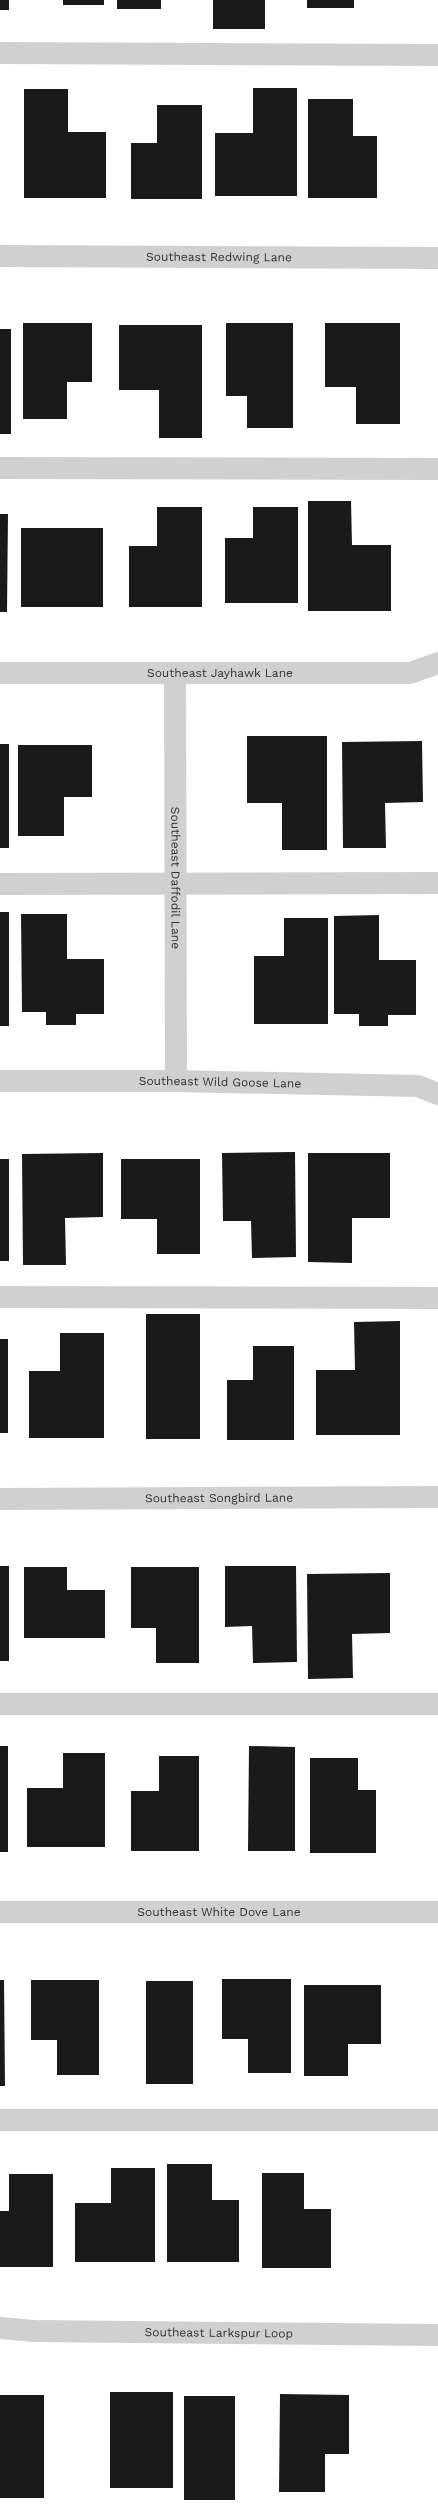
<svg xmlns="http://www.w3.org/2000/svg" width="438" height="2519" font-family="'Work Sans',sans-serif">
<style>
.building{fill:#1a1a1a}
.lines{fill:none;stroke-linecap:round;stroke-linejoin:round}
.minor{stroke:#d0d0d0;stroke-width:22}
.labels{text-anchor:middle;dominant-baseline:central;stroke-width:4;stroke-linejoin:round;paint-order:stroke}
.street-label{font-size:12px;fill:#333;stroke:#fff}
</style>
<rect width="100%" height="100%" fill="#fff"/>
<g class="building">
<rect x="0" y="0" width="9" height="10"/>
<rect x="63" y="0" width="41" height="5"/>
<rect x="117" y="0" width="44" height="9"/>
<rect x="213" y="0" width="52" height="29"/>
<rect x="307" y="0" width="47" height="8"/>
<path d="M253,88h44v108h-82v-63h38z"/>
<path d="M24,89h44v43h38v66h-82z"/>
<path d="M308,99h45v37h24v62h-69z"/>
<path d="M157,105h45v94h-71v-56h26z"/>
<path d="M23,323h69v59h-25v37h-44z"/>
<path d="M226,323h67v105h-46v-32h-21z"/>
<path d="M325,323h75v101h-44v-37h-31z"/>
<path d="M119,325h83v113h-43v-48h-40z"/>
<rect x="0" y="329" width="11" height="105"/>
<path d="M308,501h43l1,44h39v66h-83z"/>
<path d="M157,507h45v100h-73v-61h28z"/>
<path d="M253,507h45v96h-73v-65h28z"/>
<path d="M0,514h8l-1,98h-7z"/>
<rect x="21" y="528" width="82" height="79"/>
<path d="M247,736h80v114h-45v-47h-35z"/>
<path d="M422,741l1,61 -38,1 1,45h-43l-1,-106z"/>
<rect x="0" y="744" width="9" height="104"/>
<path d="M18,745h74v52h-28v39h-46z"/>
<rect x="0" y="912" width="9" height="114"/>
<path d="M21,914h46v45h37v55h-28v11h-30v-13h-24z"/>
<path d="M379,915v45h37v55h-28v11h-29v-12h-25v-98z"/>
<path d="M284,918h44v106h-74v-68h30z"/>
<path d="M295,1152l1,105 -44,1 -1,-37h-28l-1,-68z"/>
<path d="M103,1153v64l-38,1 1,47h-43l-1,-111z"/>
<path d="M308,1153h82v65h-38v45l-44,-1z"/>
<rect x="0" y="1159" width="9" height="102"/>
<path d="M121,1159h79v95h-43v-35h-36z"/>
<rect x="146" y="1314" width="54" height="125"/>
<path d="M400,1321v114h-84v-65h39l-1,-48z"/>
<path d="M60,1333h44v105h-75v-67h31z"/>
<rect x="0" y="1339" width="8" height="94"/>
<path d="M253,1346h41v94h-67v-60h26z"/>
<rect x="0" y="1566" width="9" height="95"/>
<path d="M225,1566h71l1,96 -44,1 -1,-37 -27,1z"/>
<path d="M24,1567h43v23h38v48h-81z"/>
<path d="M131,1567h68v96h-43v-35h-25z"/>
<path d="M390,1573v60l-38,1 1,44 -45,1 -1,-105z"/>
<rect x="0" y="1746" width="8" height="106"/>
<path d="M249,1746l46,1v104h-47z"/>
<path d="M63,1753h42v94h-78v-59h36z"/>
<path d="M159,1756h40v95h-68v-60h28z"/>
<path d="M310,1758h48v32h18v63h-66z"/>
<path d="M222,1979h69v94h-43v-34h-26z"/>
<path d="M0,1980h4l1,106h-5z"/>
<path d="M31,1980h68v95h-42v-35h-26z"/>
<rect x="146" y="1981" width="47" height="103"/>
<path d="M304,1985h77v59h-33v32h-44z"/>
<path d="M167,2164h45v36h27v62h-72z"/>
<path d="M111,2168h44v94h-80v-59h36z"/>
<path d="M262,2173h42v36h27v59h-69z"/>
<path d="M9,2174h44v93h-53v-56h9z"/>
<rect x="110" y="2392" width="63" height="96"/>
<path d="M280,2394l69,1v59h-24v38h-46z"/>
<rect x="0" y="2395" width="44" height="103"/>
<rect x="184" y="2396" width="51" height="104"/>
</g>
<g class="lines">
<g class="minor">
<path d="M0,53l438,2"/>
<path id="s1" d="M0,256l438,2"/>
<path d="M0,468l438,1"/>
<path id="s2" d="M0,673h410l28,-10"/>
<path id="s3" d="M175,675l1,406"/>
<path d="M0,884l438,-1"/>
<path id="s4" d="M0,1081h176l242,5 20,8"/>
<path d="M0,1297l438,1"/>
<path id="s5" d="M0,1499l438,-2"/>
<path d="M0,1704h438"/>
<path id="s6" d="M0,1912h438"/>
<path d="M0,2120h438"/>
<path id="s7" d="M0,2328l34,3 404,4"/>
</g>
</g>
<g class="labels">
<g class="street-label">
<text stroke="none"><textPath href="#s1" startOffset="219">Southeast Redwing Lane</textPath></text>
<text stroke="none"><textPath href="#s2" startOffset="220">Southeast Jayhawk Lane</textPath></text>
<text stroke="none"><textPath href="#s3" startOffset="203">Southeast Daffodil Lane</textPath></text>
<text stroke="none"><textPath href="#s4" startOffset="220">Southeast Wild Goose Lane</textPath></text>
<text stroke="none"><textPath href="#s5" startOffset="219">Southeast Songbird Lane</textPath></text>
<text stroke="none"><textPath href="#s6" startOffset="219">Southeast White Dove Lane</textPath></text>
<text stroke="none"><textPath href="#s7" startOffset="219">Southeast Larkspur Loop</textPath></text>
</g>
</g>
</svg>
